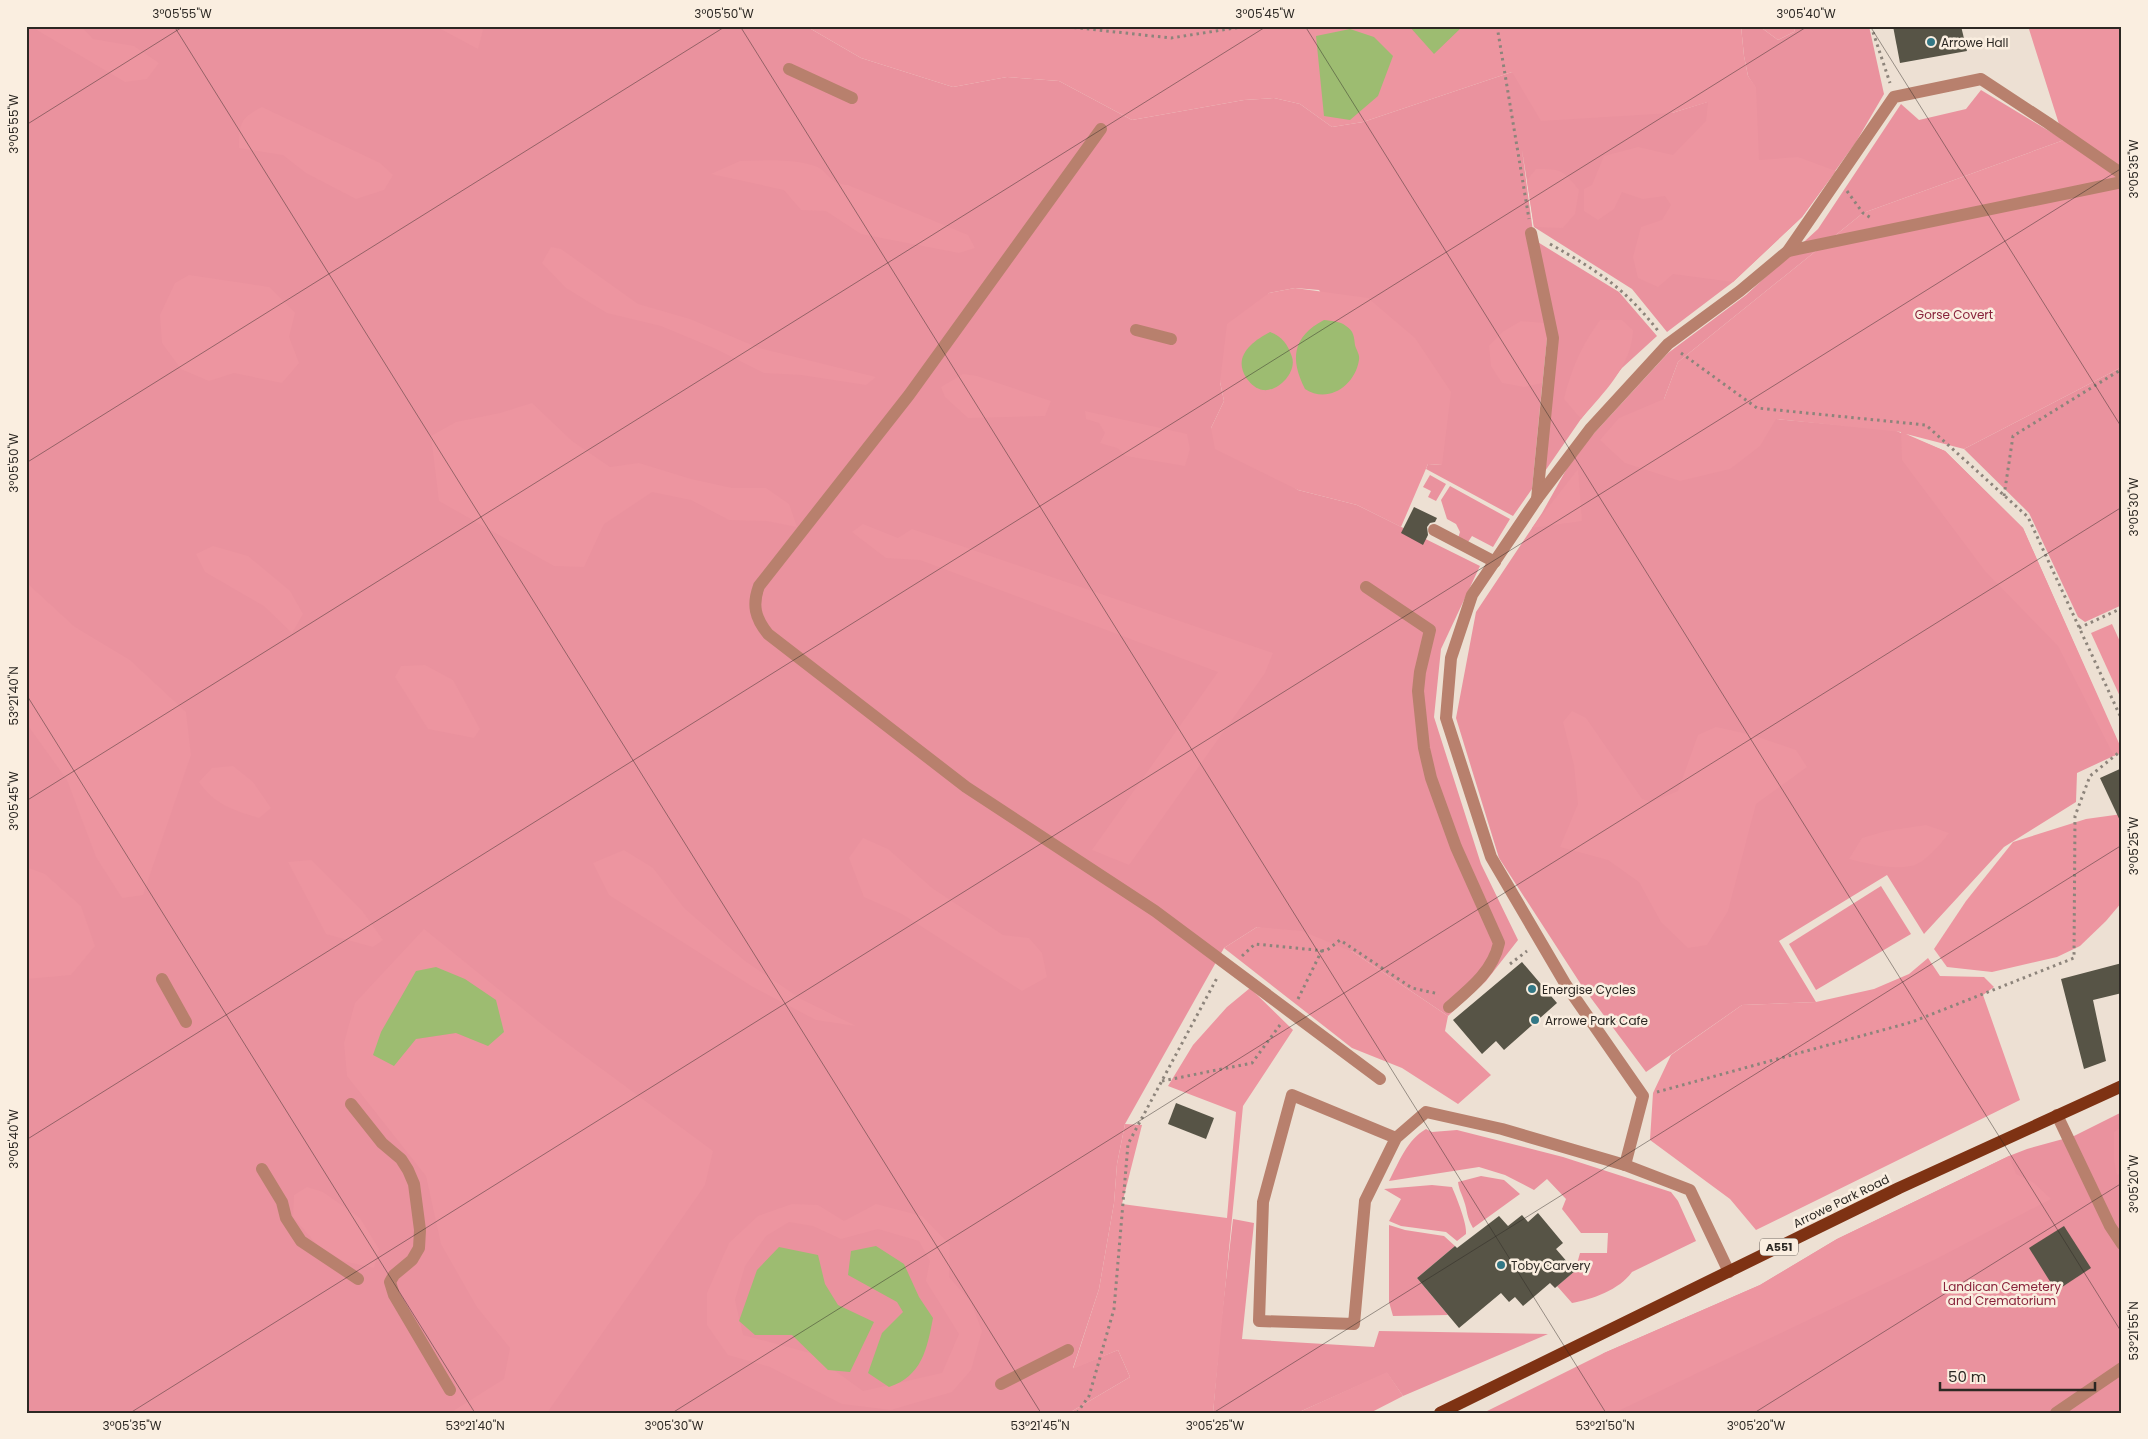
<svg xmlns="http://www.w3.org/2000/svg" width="2148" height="1439" font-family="Poppins,sans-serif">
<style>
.green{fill:#ea929e}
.forest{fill:#ed95a0;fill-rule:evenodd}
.water{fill:#9dbc71}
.building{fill:#575446}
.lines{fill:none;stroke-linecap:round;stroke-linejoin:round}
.path{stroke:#8d847b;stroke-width:3;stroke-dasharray:2.5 4;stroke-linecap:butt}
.minor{stroke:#b8806d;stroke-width:12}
.major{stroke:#7e3213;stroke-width:12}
.ticks{fill:none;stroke:#2c2823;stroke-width:1;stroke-opacity:0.45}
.poi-dot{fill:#337886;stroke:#faeee0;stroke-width:2}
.labels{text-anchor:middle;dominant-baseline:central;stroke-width:5;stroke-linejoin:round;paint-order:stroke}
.shield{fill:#faeee0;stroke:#6a635c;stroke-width:1}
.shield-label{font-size:11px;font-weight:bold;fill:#2c2823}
.poi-label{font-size:12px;fill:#2c2823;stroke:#faeee0;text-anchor:start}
.park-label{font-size:12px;fill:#88223a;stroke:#faeee0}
.street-label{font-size:12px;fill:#2c2823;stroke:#faeee0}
.neatline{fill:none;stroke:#2c2823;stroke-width:2}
.ticks-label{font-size:12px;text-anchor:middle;fill:#2c2823}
</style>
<rect width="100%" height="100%" fill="#ede0d3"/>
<g class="green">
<path d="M26,26h765l20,3 50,29 92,29 54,-10 52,4 73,39 112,-20 30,-2 26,6 32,23 31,-5 149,-50 160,41 83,-26 -7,-11 -4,-20 -3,-30h18l19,14 16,-8 2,-6h73l15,68 -28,48 -54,75 -69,65 -66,50 -35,-43 -98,-62 -12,-77 25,186 -15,153 -19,27 -87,-47 2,-5 14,1 -123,-175 -24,-2 -26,5 -49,89 4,19 -13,27 87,62 59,15 123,61 -39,83 -7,68 47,147 37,76 -32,41 -38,35 -95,-64 -96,-25 -33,21 -99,176 -8,40 -3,39 -15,86 -26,79 45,-18 12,27 -61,36h-1043z"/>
<path d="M1981,90l83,50 -201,73 -185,149 -14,37 112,20 118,11 51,21 78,77 99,224 -45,21 -1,29 -72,45 -80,87 -37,-59 -108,66 37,61 -74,3 -96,67 -64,-86 -83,-128 -43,-140 20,-106 66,-99 33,-59 93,-101 78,-58 72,-66 83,-125 18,16 47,-11z"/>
<path d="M1536,241l83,51 38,44 -35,32 -41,51 -38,55 12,-136z"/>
<path d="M2122,367v238l-37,17 -7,-5 -49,-104 -65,-64z"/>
<path d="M1430,475l16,9 -10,17 -8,-4 3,-6 -8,-4z"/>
<path d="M1450,486l60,33 -17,28 -21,-11 -4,6 -10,-4 2,-6 -4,-8 -9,-5 -6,-19z"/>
<path d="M1881,886l30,48 -95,56 -27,-46z"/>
<path d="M2122,1112v301h-603l85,-60 156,-68 77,-46 172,-83 18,-7 47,-13z"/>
<path d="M1426,1129l6,3 25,-2 106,27 108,35 7,9 18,40 -64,31c-13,18 -39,27 -60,31l-15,-17 18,-15 5,-18h27l1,-20h-27l-19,-24 4,-10 -19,-20 -13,11 -29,-15 -26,-8 -90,14c10,-19 18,-41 37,-52z"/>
<path d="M1481,1176l23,4 16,14 -47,34c-7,-12 -5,-16 -9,-27 -2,-7 -5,-11 -6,-19z"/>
<path d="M1432,1185l20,2c5,12 15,36 14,47l-9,7 -11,-9 -45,-6 -12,-5 12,-22 -17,-10z"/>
<path d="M1233,1219l21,4 -12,116 132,8 5,-16 169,3 -145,62 -16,-23 -90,40h-84l7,-81z"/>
<path d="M1389,1225l16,5 39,6 11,10 -38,32 31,37 -55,1 -4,-14z"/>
</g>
<g class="forest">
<path d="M30,26h51l12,13 41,7 25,17 -12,16 -22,3z"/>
<path d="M435,26h49l-6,23z"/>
<path d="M791,26h950l3,30 4,20 8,11 3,73 39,-3 38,14 -34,46 -69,65 -60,-8 -15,13 -20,-9 -5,-21 8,-30 21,-7 9,-15 -6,-9 -22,3 -21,-7 -8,17 -16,11 -14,-9v-22l8,-4 12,-29 34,-9 35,8 33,-34 2,-19 -36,11 -131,8 -29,-49 -149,50 -31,5 -32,-23 -26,-6 -30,2 -112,20 -73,-39 -52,-4 -54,10 -92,-29 -50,-29z"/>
<path d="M1759,26h37l-2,6 -16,8z"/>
<path d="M2028,26h94v341l-158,82 -58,-15 39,17 78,77 99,222v2l-8,4 -56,-110 -73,-75 -83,-111 -1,-28 -125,-13 -16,27 -30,23 -50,12 -55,-18 -25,-23 19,-22 45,-19 14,-37 185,-149 201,-73z"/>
<path d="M262,107l118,56 13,12 -9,15 -28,9 -50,-26 -23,-18 -44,-7c0,-24 1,-30 23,-41z"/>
<path d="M740,161c24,0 52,-3 75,5 14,5 13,18 33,19l120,50 7,13 -16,5 -98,-19 -35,-23 -25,-1 -17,-20 -73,-16z"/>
<path d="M1536,169c26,0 27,1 43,21l-4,24 -12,14 -29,-1 -7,-47z"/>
<path d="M551,247l10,2 77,55 52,15 69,29 117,29 -10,8 -65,-10 -37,-2 -48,-24 -55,-23 -54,-13 -41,-25 -24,-25z"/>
<path d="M189,275l80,12 26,26 -6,24 10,26 -17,20 -48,-10 -25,8 -28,-12 -19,-26 -2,-28 15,-32z"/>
<path d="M1295,288l73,10 47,40 36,54 -9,73 -14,-1 -27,63 -44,-22 -59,-15 -83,-41 -4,-21 13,-27 -4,-19 7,-58 42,-31z"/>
<path d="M1600,320h22l11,10c-1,36 -30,63 -52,89l-17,-20c8,-32 17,-52 36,-79z"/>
<path d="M1521,321l24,2 2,13 -5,47 -18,4 -22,-4 -11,-17 -2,-20 15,-15z"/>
<path d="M963,374l14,2 74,25 -6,15 -77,2 -23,-21 -4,-10z"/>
<path d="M532,403l40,38 38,26 29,-4 52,16 41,9h34l23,16 8,23 -30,-6 -38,-1 -38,-20 -39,-8 -48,32 -20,43 -30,-1 -115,-65 -8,-65 25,-14 44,-9z"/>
<path d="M1085,411l102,23 3,15 -5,17 -59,-10 -9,-8 -17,-5 5,-10 -6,-10 -13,-4z"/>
<path d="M1578,469l4,52 -50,7z"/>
<path d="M863,524l35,14 14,-9 361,124 -8,20 -136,192 -37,-15 126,-178 -298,-112 -34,-2 -34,-26z"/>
<path d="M213,546l35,10 42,35 13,23 -11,19 -28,-27 -59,-34 -9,-18z"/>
<path d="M26,582l49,45 55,33 56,52 5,43 -48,140 -21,3 -26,-41 -29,-77 -41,-57z"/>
<path d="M2112,624l10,22v55l-31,-68z"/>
<path d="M425,665l28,15 27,49 -6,9 -46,-9 -33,-52 6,-11z"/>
<path d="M1572,711l14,7 56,81 9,3 27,-11 20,-56 18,-8 36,8 44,15 11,17 -51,37 -28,107 -21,34 -19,3 -27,-26 -22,-40 -31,-22 -48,-13 18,-43 -4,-39 -11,-43z"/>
<path d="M233,766l20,16 18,26 -12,10c-26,-8 -44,-13 -60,-36l13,-14z"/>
<path d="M2122,814v88l-16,19 -26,25 -23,11 -65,15 -45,-5 -13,-18 32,-48 47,-59 73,-23z"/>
<path d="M1926,825l23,8c-7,10 -25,31 -38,33 -20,4 -42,-2 -62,-7l13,-21 24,-7z"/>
<path d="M863,838l25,11 44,39 71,47 26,3 13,15 5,24 -25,14 -120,-77 -38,-17 -15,-39z"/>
<path d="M624,850l29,18 31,40 61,53 56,38 55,27 -40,-6 -63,-33 -144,-92 -16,-32z"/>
<path d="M311,860l52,52 20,28 -10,7 -47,-13 -38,-72z"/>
<path d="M26,867l19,7 36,32 14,40 -24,29 -45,4z"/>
<path d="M1257,927l45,4 51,21 95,64 -3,15 46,44 -33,29 -56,-36 -50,-20 -128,-100z"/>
<path d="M424,929l125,101 164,121 -8,34 -158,228h-97l54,-34 6,-31 -33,-41 -36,-63 -15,-68 -79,-100 -3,-33 11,-40zM397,1004l92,42 -33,-13 -40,6 -35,-7z"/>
<path d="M1928,958l12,18 44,1 10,10 -11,8 37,105 -264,130 -26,-31 -80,-59 3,-47 18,-38 71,-50 74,-3 58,-13 35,-15z"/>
<path d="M1250,988l43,42 -50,76 -30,307h-144l61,-36 -12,-27 -45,19 26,-80 15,-86 3,-39 8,-40 17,1 -20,79 105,14 9,-106 -68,-26 25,-41 34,-38z"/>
<path d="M2122,1127v46l-5,2 -3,-15v-28z"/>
<path d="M2009,1156l7,18 18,9 17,16 -115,60 -322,154h-131l121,-60 156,-68 77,-46z"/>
<path d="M307,1187l16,5 37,26 19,31 -5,19 -31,-7 -26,-16 -24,-28 1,-22z"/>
<path d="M792,1204l26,1 26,16 32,-17 46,12 28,29 -1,32 22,25 11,29 -11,39 -19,22 -61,18 -49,-6 -72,-37 -42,-12 -21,-30v-32l22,-50 29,-27zM789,1222l24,4 28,13 37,-10 41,12 11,20 -4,20 33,53 -17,39 -79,18 -53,-38 -67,-18 -8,-35 10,-34 21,-30z"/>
<path d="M1387,1372l16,24 -33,17h-73z"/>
</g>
<g class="water">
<path d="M1409,26h54l-29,28z"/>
<path d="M1350,29l24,8 19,19 -15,40 -28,24 -26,-4 -8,-80z"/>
<path d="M1324,320c7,1 16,1 22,6 8,5 8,11 9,19 1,5 5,9 4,15 -4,26 -31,44 -54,29 -15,-30 -13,-52 19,-69z"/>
<path d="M1270,332c12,4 18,13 22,25 5,15 -14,35 -29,33 -7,-1 -12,-6 -16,-11 -15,-22 4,-37 23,-47z"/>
<path d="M436,967l29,12 31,21 8,32 -16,14 -32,-13 -40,6 -22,27 -21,-11 8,-23 35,-61z"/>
<path d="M876,1246l28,18 15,33 14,21c-6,31 -11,58 -44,69l-21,-14 14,-40 21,-21 -6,-10 -49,-27 3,-24z"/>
<path d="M779,1247l39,8 7,29 13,21 36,17 -24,50 -22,-2 -36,-35h-37l-16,-14 18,-51z"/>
</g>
<g class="building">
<path d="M1893,26h68l6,25 -67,12z"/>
<path d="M1414,507l23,11 -2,4 -5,1 -3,4 1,8 -5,10 -22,-12z"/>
<path d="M2122,768v57l-22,-47z"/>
<path d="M1522,962l35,41 -53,47 -8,-9 -14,13 -29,-34z"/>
<path d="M2122,963v30l-29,7 13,61 -22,8 -23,-90z"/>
<path d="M1176,1103l38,15 -8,21 -38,-15z"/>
<path d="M1538,1213l25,30 -7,6 19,22 -20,17 -5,-5 -27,23 -8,-9 -6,5 -8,-9 -42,35 -42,-50 38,-32 2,2 42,-32 9,10 14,-11 6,7z"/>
<path d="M2064,1226l27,42 -35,23 -27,-43z"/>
</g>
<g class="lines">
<g class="path">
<path d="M1061,26l110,12 77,-12"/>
<path d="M1497,26l32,193"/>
<path d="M1871,26l19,57"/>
<path d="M1847,191l16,22 8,5"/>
<path d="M1550,244c48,27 75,44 109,88"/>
<path d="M1681,353l76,55 169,17 102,92 94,203"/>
<path d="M2004,496l9,-60 109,-67"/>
<path d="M2079,628l43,-20"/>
<path d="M1242,956l13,-12 71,7 14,-11 72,48 27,6"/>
<path d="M1510,964l17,-13"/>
<path d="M1298,999l24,-49"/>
<path d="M1162,1081l90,-18 28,-38"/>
<path d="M1657,1092l255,-70 162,-64 1,-142 15,-40 32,-26"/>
<path d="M1077,1413l12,-17 25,-87 14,-165 89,-166"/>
</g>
<g class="minor">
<path d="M789,69l63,29"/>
<path d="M1101,129l-192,266 -150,191c-7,19 -4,32 9,48l198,153 189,124 225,168"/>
<path d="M1531,233l22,105 -16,161"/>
<path d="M1788,251l334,-69"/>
<path d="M1136,330l35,9"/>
<path d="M1434,530l61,32"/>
<path d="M1366,587l64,43 -10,42 -2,19 6,57 7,30 25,69 43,96c-6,28 -29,46 -50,64"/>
<path d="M162,979l24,43"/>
<path d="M351,1104l31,39 19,16 7,11 6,14 6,46 -1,18 -7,12 -18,15 -4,7 4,13 56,95"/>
<path d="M2057,1115l53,111 12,18"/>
<path d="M1396,1138l-104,-43 -29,107 -4,119 95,3 11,-123 31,-63 30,-26 76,17 123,36"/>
<path d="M262,1169l20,33 4,16 15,23 57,38"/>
<path d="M1729,1272l-39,-82 -65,-25 18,-69 -77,-111 -75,-128 -45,-139 5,-60 21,-63 65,-96 53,-70 78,-85 72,-53 48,-40 106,-154 87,-18 67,44 74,51"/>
<path d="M1001,1384l67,-34"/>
<path d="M2056,1413l66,-45"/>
</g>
<path class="major" d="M1440,1413l459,-225 223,-102"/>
</g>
<path class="ticks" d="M174,26l867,1387M740,26l866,1387M1305,26l817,1307M1870,26l252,402M26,125l158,-99M26,463l700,-437M26,694l449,719M26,801l1241,-775M26,1140l1782,-1114M130,1413l1992,-1245M672,1413l1450,-906M1213,1413l909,-568M1754,1413l368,-230"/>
<g class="poi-dot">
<circle cx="1931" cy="42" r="5"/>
<circle cx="1532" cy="989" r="5"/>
<circle cx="1535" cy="1020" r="5"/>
<circle cx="1501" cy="1265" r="5"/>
</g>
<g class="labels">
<rect class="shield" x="1760" y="1238.5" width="38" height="17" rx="4"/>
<g class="shield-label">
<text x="1779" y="1247">A551</text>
</g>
<g class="poi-label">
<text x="1941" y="42">Arrowe Hall</text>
<text x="1542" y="989">Energise Cycles</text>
<text x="1545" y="1020">Arrowe Park Cafe</text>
<text x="1511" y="1265">Toby Carvery</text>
</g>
<g class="park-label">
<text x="1954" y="314">Gorse Covert</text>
<text x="2002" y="1286">Landican Cemetery<tspan x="2002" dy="14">and Crematorium</tspan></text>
</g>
<g class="street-label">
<text transform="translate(1841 1201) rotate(-26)">Arrowe Park Road</text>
</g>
</g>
<rect width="2148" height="1439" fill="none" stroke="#faeee0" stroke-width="55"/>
<path d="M1940 1382v8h155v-8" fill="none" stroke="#2c2823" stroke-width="2.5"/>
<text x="1948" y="1382" font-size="15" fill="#2c2823" stroke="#faeee0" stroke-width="4" paint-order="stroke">50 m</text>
<rect x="28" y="28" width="2092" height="1384" class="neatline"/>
<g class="ticks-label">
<text x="182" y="18">3°05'55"W</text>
<text x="724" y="18">3°05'50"W</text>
<text x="1265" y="18">3°05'45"W</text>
<text x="1806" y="18">3°05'40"W</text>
<text transform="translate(14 124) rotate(-90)" y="4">3°05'55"W</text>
<text transform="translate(2134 169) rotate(-90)" y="4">3°05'35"W</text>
<text transform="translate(14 463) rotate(-90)" y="4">3°05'50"W</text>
<text transform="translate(2134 507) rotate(-90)" y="4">3°05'30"W</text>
<text transform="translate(14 696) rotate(-90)" y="4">53°21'40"N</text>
<text transform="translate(14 801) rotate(-90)" y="4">3°05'45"W</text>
<text transform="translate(2134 846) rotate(-90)" y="4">3°05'25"W</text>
<text transform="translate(14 1139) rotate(-90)" y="4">3°05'40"W</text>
<text transform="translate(2134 1184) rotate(-90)" y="4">3°05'20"W</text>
<text transform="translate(2134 1331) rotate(-90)" y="4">53°21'55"N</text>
<text x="132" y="1430">3°05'35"W</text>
<text x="475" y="1430">53°21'40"N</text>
<text x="674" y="1430">3°05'30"W</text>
<text x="1040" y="1430">53°21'45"N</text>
<text x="1215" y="1430">3°05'25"W</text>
<text x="1605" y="1430">53°21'50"N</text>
<text x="1756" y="1430">3°05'20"W</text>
</g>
</svg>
